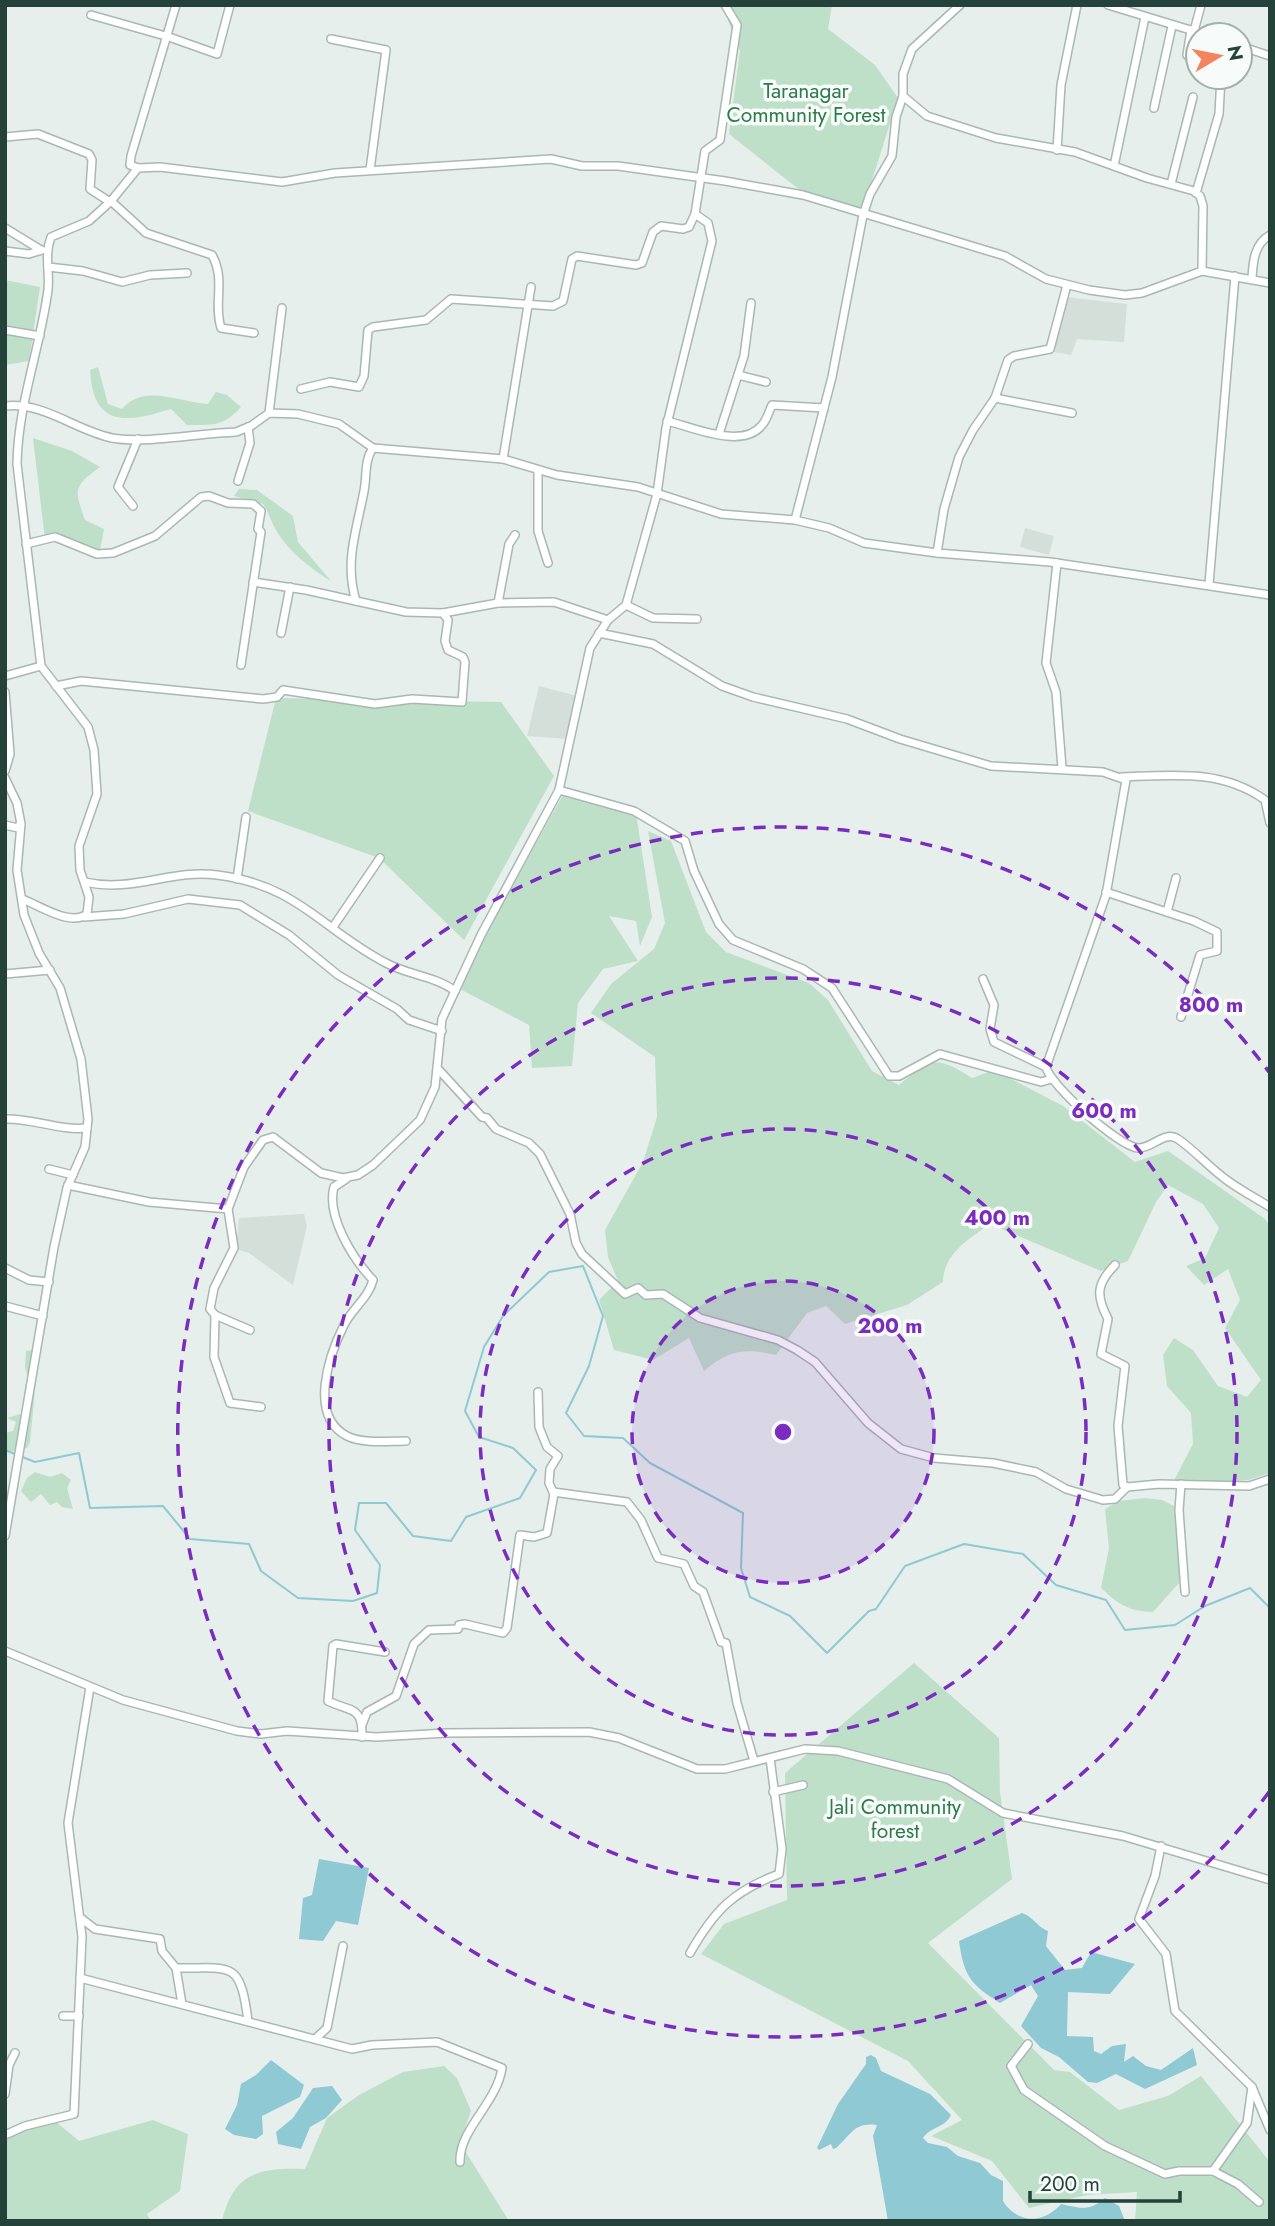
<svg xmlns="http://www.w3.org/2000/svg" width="1275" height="2226" font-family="Jost,sans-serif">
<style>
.built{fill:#d4dfda}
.green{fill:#bfe0c8}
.water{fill:#8ec9d4}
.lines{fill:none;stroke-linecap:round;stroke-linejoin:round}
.stream{stroke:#8ec9d4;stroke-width:2}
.minor-casing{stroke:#a8b8b2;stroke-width:10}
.minor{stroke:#fff;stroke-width:7}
.ring{fill:none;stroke:#7b2cbf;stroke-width:3.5;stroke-dasharray:12 9}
.labels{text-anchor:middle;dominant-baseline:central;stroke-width:7;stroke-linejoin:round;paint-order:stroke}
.park-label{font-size:21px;fill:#2d7a4b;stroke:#f7fbf9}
.centre{fill:#7b2cbf;stroke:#f7fbf9;stroke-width:3.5}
.ring-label{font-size:21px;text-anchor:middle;font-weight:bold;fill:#7b2cbf;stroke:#f7fbf9;stroke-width:7;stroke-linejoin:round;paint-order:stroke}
</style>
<rect width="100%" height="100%" fill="#e6efeb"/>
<g class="built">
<path d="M1065,297l62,7 -3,38 -47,-3 -6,16 -17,-3z"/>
<path d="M1025,528l29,8 -5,19 -29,-8z"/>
<path d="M539,686l38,10 -10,43 -40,-3z"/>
<path d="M304,1214l3,12 -14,59 -44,-32 -13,-4 3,-31z"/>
</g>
<g class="green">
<path d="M722,5h110l-4,24 47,36 23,33 -37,117 -50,-16 -82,-65 11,-83z"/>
<path d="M5,280l35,7 -11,74 -24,4z"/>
<path d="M98,367l10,37 14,5c22,-26 56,-7 86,-5l8,-12 11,3 14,12c-18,20 -28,18 -54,18l-16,-16c-45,14 -78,19 -81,-39z"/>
<path d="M33,438l39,13 28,16c-27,20 -26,22 -15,53l19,9 -4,21 -46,-18 -9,8z"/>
<path d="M239,489l18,1 36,26 5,26 33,39c-20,-12 -43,-30 -55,-51 -5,-8 -7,-18 -13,-26l-29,-8z"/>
<path d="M276,698l225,4 53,74 -90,164 -85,-82 -131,-47z"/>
<path d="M564,793l72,20 16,104 -12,29 -4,-25 -27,-5 29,45 -35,8 -25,34 -6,63 -40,2 -3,-43 -73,-38z"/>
<path d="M648,831l23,10 35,91 20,20 83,31 19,17 44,71 27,14c32,-27 37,-30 73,-7l22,-8 69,36 72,56 33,-11 97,68 5,7v247l-22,7 -77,6 22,-42 -2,-31 -24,-27 -4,-31 11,-17 19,12 25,36 29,11 14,-17 -36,-52 15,-28 -12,-31 -24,16 -18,-19 19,-8 14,-30 -16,-24 -35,-19 -12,17 -28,59 -27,10 -111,-47c-21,15 -46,29 -47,58l-36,23 -62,19 -19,-18 -19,7 -31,42c-31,-7 -47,-5 -72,16l-15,-33 -36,22 -39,-10 -15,-50 19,-19 -10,-24 -3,-27 38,-68 14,-45 -2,-60 -64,-44 20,-29 43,-35 11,-26z"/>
<path d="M39,1349l-9,93 -3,6 -22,5v-20l8,-2 3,-9 -9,-4 17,-5 4,-36 -3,-10 1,-16z"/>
<path d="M35,1472l15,5 12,-4 9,7 -4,8 6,21 -11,-2 -5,-5 -7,3 -9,-11 -10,8 -10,-11 6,-13z"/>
<path d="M1145,1498l17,2 12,6 5,16v61l-26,29c-24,-1 -34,-7 -52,-24l8,-40 -4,-39 14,-8z"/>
<path d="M914,1663l85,75 1,54 12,87 -84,64 126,127 16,2 49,38 49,-14 33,-20 69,86v59h-135l2,-29 -50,3 -58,13 -37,-47 -61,-25 31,-16 -54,-59 -207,-107 23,-30 63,-24 -2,-127z"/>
<path d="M444,2066l13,12 14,33 -11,32 49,78h-287c12,-50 38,-53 83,-52l22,-51 32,-23 44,-23z"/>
<path d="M153,2120l35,14 -8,57 -33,23 4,7h-146v-92l50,-8 24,20z"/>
</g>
<g class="water">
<path d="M319,1859l50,9 -11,57 -22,-4 -13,20 -24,-2 4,-41 9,-3z"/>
<path d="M1022,1913c12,4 14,13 26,18l-2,15 19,24 17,-2 9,-16 44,12 -25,30 -42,-2 -1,44 26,1 1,14 7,3 11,-8 14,-2 -2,18 9,-6 13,10 15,4 32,-22 4,17 -52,24 -29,-15 -19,9 -9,-1 -29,-25 -18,-9 -20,-22 17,-30 -7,-11 -31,18c-30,-19 -36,-27 -41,-62z"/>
<path d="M871,2055l5,3 5,13 49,23 21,21c-6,13 -21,12 -28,23l5,5 19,4 11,9 22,7 11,12 12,6v20c14,23 41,23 58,3 19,4 28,8 44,-6l14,8 6,15h-237l-15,-85 4,-11c-23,-3 -25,9 -41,23l-3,1 -2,-5 -12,6 -2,-2 21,-44 28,-40v-7z"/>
<path d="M271,2060l33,25 -4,12 -38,19 1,18 -7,5 -22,-4 -9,-6 12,-24 4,-21 15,-9z"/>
<path d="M332,2086l10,14 -16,18 -16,9 -9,22 -23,-5 -2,-12 17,-14 20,-30z"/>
</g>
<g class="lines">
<g class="stream">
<path d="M5,1450l10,4"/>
<path d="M20,1456l15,6 44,-9 11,55 73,-2 27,33 59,5 12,27 37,27 55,3 24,-8 3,-28 -25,-35 4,-27h27l27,33 38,5 15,-24 54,-19 16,-28 -23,-22 -34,-11 -14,-26 19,-64 19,-31 46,-44 34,-6 20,50 -14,50 -23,47 18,23 39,2 27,25 93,50 -2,55 9,29 40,19 37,37 42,-42 7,-2 29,-43 59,-22 59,10 33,31 50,15 19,30 50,-5 30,-19 45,-18 20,20"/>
</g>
<defs>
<g id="minor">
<path d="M1108,5l99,30"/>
<path d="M91,15l78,22 48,17 13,-49"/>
<path d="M1191,30l-4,25 11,10"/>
<path d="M1194,31l7,-26"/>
<path d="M331,39l55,11 -16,120"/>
<path d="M1240,46l30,10"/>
<path d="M903,96l24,20 69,22 79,14 72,26 47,13 6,5 3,10 -1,65"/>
<path d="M1154,108l18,-82"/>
<path d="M5,137l33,-3 51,20 3,6 -2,29 20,13"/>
<path d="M1057,150l4,-65 16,-80"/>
<path d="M1114,166l31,-149"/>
<path d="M138,168l-8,-3 1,-9 45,-151"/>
<path d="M1171,184l22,-87"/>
<path d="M1196,193l23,-79 2,-37"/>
<path d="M111,201l35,32 66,22c14,25 1,48 9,73l33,5"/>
<path d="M5,228l36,22"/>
<path d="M5,251l24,3 13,-4"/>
<path d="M48,267l35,4 39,11 28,-7 37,-2"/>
<path d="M1252,278c1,-16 2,-34 18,-43"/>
<path d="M5,330l35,6"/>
<path d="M738,375l28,7"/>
<path d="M301,389l29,-7 29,5 5,-11 4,-46 5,-3 53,-7 25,-21 102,7 10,-5 9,-42 5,-3 59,9 6,-2 11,-31 8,-6 22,3 6,-2 6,-13 10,-63 15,-11 17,-115 -12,-20"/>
<path d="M995,398l77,15"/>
<path d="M5,406c40,-4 69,24 107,32 33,6 89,-5 124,-6l15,-6 18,-13 29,1 41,10 34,24 130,11 54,16 81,12 83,27 74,6 34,8 35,15 73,10 113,9 220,33"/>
<path d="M269,413l13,-105"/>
<path d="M667,421c25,6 76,29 95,4 5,-5 7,-14 10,-20l52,3"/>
<path d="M719,434l25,-78 7,-53"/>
<path d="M503,459l28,-172"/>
<path d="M538,471v60l10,32"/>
<path d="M238,481l12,-38 -2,-16"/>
<path d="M133,506l-15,-19 20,-48"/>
<path d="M795,520l37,-143 31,-162 7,-21 22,-38 4,-39 7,-21v-22l9,-25 48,-44"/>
<path d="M26,544l29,-7 42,17 16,-1 42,-17 46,-39 8,-1 19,7 25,1 8,7 -3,18 3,3 -20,133"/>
<path d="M937,553l7,-44 15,-52 14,-27 22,-32 13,-38 6,-4 36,-7 17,-64"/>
<path d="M1057,563l-11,100 10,29 6,76"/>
<path d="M253,582l53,8 100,22 37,1 55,-10 56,-1 54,18"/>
<path d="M1209,584l26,-308"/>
<path d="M356,601c-12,-39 1,-72 8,-110 3,-14 0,-31 9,-43"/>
<path d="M498,603l11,-59 6,-9"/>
<path d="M626,605l27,13 44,1"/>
<path d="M281,633l9,-46"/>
<path d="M599,633l54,11 69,42 31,11 94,22 53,20 91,27 112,6 23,8 -20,115 -60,172c4,18 72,79 92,81 14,1 26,-18 40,-9 16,11 30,27 46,39 14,11 30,19 46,29"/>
<path d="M5,676l36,-10"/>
<path d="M56,686l25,-5 182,18 14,-2 6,-7 92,14 37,-5 50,3 3,-40 -2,-5 -15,-7 -3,-9 3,-21 -5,-7"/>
<path d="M5,692l5,62 -5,17"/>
<path d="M1122,777c51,-2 100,-8 143,23l5,23"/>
<path d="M5,778l12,25 4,21 -4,46 7,45 15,38 21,35 21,71 7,60 -3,28 -18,41 -13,59 -49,289"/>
<path d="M559,790l75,21 51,30 9,30 25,53 14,16 70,29 29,19 57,88h10l41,-22 101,28 10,-3"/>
<path d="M5,825l13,3 2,-4"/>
<path d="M237,879l9,-62"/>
<path d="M85,882c47,11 86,-13 132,-7 81,10 104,54 169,88 22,12 49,13 69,28"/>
<path d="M1106,892l88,29 23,11v19l-17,4 -19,62"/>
<path d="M22,899c17,6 48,28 65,15l2,-17 -9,-27 -1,-24 18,-52 -3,-44 -6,-23 -47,-61 -24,-202c1,-60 23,-115 31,-174 2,-19 -4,-35 3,-53l38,-16 22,-20 27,-33 22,-1 122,15 53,-9 216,-14 31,7h36l107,15 78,14 202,61 41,23 43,11 36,5 17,-2 60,-22 68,12"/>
<path d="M1167,912l9,-34"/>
<path d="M84,917l40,-3 64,-15 52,6 49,30 49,40 59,34 12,11 33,11"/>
<path d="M333,927l47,-69"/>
<path d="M5,974l45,-4"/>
<path d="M983,979l11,26 -4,24 4,13 52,25"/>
<path d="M439,1070l43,47 5,1 9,11 33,14 11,11 30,60 6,29 6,11 43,40 13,-6 8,7 17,-1 37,24 78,22 19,10 18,12 53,61 33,26 33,9 59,5 43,9 30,17 37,11 12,-1 12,-12 32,-3 90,2 21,-7"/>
<path d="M5,1119c28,-1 54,12 82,9"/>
<path d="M49,1169l24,6"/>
<path d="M346,1179l-12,8c-8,29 19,72 39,93 -4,17 -21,29 -29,45 -15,30 -36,91 3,111 16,8 42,5 59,5"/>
<path d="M68,1185l81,17 79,7 16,-42 19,-27 10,-3 48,36 22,5 15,-3 15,-10 47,-45 15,-33 7,-68 39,-84 78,-145 31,-142 18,-28 18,-15 31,-111 9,-66 46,-187 -4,-18 -13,-9"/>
<path d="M228,1209l6,39 -20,40 -4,21 5,6 -1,42 16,46 31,4"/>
<path d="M1115,1265c-19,19 -19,31 -7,54l-7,35 24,12 -7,60 5,59 4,2"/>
<path d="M5,1268l24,12 20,2"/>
<path d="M5,1306l38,10"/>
<path d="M215,1315l35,15"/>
<path d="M1181,1484l-2,26 6,82"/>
<path d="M553,1492l74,10 14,18 17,38 26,6 10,22 9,6 18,50 5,1 11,60 17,58"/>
<path d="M5,1651l118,49 114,31 24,3 26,-3 89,6 71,-4 142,-1 30,6 78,31h28l80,-20 33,2 110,28 55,34 120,23 147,44"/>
<path d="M362,1725l5,-13 29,-16 18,-52 15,-14 29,-1 1,-4 6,-1 38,9 4,-5 13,-93 14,2 13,-4 7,-39 -5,-11 1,-14 8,-13 -11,-9 -8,-20 -1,-35"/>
<path d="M362,1737c1,-32 -12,-25 -34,-36l5,-55 3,-2 49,8"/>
<path d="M773,1792l30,-7"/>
<path d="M1161,1846l-6,30 -16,43 27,35 9,57 77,76 18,43"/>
<path d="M82,1919l13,10 65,10 2,12 14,17c55,1 64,-10 72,53"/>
<path d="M690,1953c24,-42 43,-62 89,-79l3,-25 -12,-91"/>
<path d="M176,1968l6,36"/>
<path d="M80,1978l272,71 20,-4 65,-3 65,26c-5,35 -43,61 -42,94"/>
<path d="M63,2016h16"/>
<path d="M315,2039l12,-11 16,-82"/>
<path d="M1028,2044l-17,22 13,24 81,56 60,28 14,-3h34l34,-48 5,-36"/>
<path d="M5,2094l4,-29 6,-12"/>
<path d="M5,2135l20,-9 49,-12 8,-177 -14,-114 22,-136"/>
<path d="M1213,2171l25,13 21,18"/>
</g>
</defs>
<use href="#minor" class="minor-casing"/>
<use href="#minor" class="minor"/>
</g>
<circle cx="783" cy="1432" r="151" fill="#7b2cbf" fill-opacity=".12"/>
<g class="ring">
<circle cx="783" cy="1432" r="151"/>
<circle cx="783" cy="1432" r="303"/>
<circle cx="783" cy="1432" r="454"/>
<path d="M1269 1792A605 605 0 1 1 1269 1072"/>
</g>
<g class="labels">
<g class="park-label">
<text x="806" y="91">Taranagar<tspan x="806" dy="24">Community Forest</tspan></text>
<text x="895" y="1807">Jali Community<tspan x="895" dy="24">forest</tspan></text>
</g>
</g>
<circle cx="783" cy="1432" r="10" class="centre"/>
<g class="ring-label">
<text x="1211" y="1012">800 m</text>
<text x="1104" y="1118">600 m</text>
<text x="997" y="1225">400 m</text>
<text x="890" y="1333">200 m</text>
</g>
<rect width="1275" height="2226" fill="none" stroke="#24423a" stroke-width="14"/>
<g transform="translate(1219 56) rotate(80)"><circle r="33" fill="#f7fbf9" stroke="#a3b1ad" stroke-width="2"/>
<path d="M0-5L12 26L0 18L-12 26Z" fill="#f4845f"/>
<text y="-10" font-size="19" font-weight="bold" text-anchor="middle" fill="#24423a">N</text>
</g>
<path d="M1030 2191v10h150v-10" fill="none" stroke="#24423a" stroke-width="3.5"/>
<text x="1040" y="2191" font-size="21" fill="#24423a" stroke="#f7fbf9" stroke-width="5" paint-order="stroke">200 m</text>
</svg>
